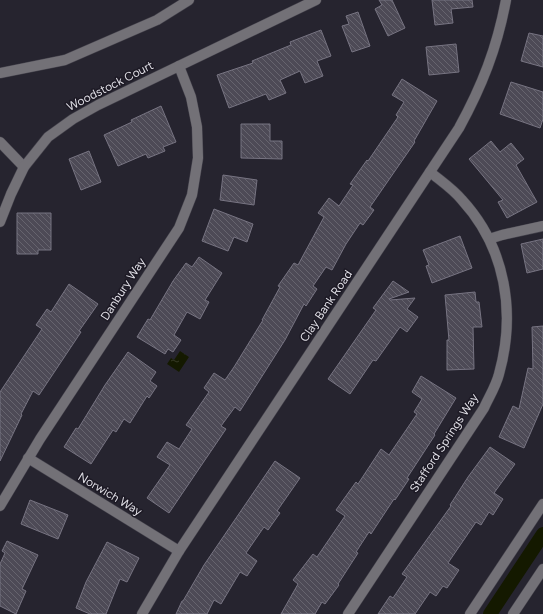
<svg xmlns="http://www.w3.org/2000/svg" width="543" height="614" font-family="Figtree,sans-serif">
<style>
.water{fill:url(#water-ripples)}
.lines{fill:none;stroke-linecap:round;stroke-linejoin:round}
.canal{stroke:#141900;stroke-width:14}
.building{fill:url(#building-back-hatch);stroke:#777482}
.minor-casing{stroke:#44424c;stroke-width:11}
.minor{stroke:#737177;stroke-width:10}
.labels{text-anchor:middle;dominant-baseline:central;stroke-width:3;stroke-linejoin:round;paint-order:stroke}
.street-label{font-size:12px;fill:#dfdee5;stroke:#1d1a25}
</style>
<defs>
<pattern id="water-ripples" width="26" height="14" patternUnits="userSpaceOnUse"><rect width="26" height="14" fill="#141900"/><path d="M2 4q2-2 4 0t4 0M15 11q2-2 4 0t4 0" fill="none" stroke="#363a25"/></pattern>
<pattern id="building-back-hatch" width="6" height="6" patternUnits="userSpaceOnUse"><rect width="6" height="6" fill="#4d4a56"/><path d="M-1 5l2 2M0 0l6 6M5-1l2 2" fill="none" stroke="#66646e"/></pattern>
</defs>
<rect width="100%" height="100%" fill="#26242f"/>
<path class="water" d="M180,351l9,6 -10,15 -12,-8 4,-6 3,2z"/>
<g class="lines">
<path class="canal" d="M490,614l53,-80"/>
</g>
<g class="building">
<path d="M379,0h13l13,28 -17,8 -13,-27 7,-4z"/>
<path d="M432,0h40l1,7 -22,2 2,14 -18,2z"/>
<path d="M358,12l12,34 -18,6 -10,-26 7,-2 -3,-8z"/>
<path d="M321,30l10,26 -14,5 6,15 -18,7 -5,-12 -20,9 6,13 -17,7 -3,-6 -37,14 -12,-33 36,-12 -1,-2 39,-16 -1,-3z"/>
<path d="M529,33l14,3v31l-22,-6z"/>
<path d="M456,44l3,28 -30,3 -3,-28z"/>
<path d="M402,79l35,22 -23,40 1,1 -45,65 4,3 -11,15 -3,-2 -14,21 -14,26 -6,-3 -13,19 4,3 -11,17 -2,-2 -19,36 -45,71 -5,-4 -14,19 5,3 -57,84 -22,-15 23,-33 -13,-8 10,-15 12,7 13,-20 -6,-4 23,-33 -5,-4 10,-15 11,7 9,-13 29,-47h-1l18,-33 -2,-1 16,-23 4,2 26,-48 -6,-4 11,-15 10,8 14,-21 -3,-1 17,-24 1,1 30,-44 -2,-2 8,-13 -12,-7z"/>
<path d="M511,82l32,10v27l-3,9 -40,-14z"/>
<path d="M161,106l15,36 -13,5 2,4 -17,7 -2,-4 -28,12 -14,-31 28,-13 -1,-2z"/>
<path d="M241,124h29v17h12v18l-41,-1z"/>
<path d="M491,141l9,11 11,-9 13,16 -8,6 21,37 -30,16 -9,-16 5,-2 -34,-41z"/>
<path d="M89,151l12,31 -20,8 -12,-31z"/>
<path d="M223,175l34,5 -3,25 -34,-5z"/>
<path d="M214,209l39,15 -6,18 -13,-5 -6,14 -26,-10z"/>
<path d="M17,213h34v37h-13v4h-21z"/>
<path d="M460,236l12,32 -40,15 -6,-17 3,-1 -6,-15z"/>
<path d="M543,239v30l-16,4 -6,-29z"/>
<path d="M199,257l23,16 -17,27 4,2 -9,17 -13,-7 -13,23 7,5 -8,12 -5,-3 -3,5 -28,-17 11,-18 2,1 23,-39 13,-18 6,4z"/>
<path d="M393,281l16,11 -20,7 1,1 25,-2 -8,11 11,8 -11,15 -7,-5 -24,34 -3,-1 -23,34 -22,-15 48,-69 -3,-2z"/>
<path d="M69,284l29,20 -19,27 2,1 -42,63 -6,-4 -12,23 1,1 -22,46v-69l42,-63 -6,-4 11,-16 4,3z"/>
<path d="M475,292l1,10h3l3,25h-9l1,42 -27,1v-30h2l-4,-45z"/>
<path d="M543,326v78l-19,44 -25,-11 14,-31 6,3 9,-41 5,1 -1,-42z"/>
<path d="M128,352l28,20 -6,9 7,5 -8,12 -2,-2 -17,27 -6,-4 -8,13 -3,-2 -22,34 -27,-17 12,-19 2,1 27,-44z"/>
<path d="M421,376l35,22 -22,36 1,1 -28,43 2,1 -14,21 -1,-1 -23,35 -2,-2 -13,20 2,1 -20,31 1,1 -14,19 -3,-2 -7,12h-34l17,-30 -5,-4 20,-26 4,3 28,-41 -9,-6 20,-28 2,2 23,-35 8,6 28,-41 -3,-2 8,-13 -10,-7z"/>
<path d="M490,447l25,17 -21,29 9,6 -10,16 -4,-3 -8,13 -5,-3 -28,41 11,7 -12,18 -4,-2 -7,10 -6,-4 -15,22h-37l12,-18 3,2 14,-21 -5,-3 49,-68 -1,-1 18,-28z"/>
<path d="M275,461l25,17 -23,33 3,2 -12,17 -4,-3 -18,26 11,8 -10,15 -7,-4 -19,32 -7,-4 -7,14h-31l6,-13h1l21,-36z"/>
<path d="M30,500l38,15 -10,24 -37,-15z"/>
<path d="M7,541l31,14 -16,34 4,2 -10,23 -16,-8v-42l5,-11 -3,-2z"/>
<path d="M107,542l32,16 -12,24 -7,-3 -14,35h-16l-14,-6 10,-26z"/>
</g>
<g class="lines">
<defs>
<g id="minor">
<path d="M0,73l65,-13 92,-40 32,-20"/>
<path d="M0,142l24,25"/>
<path d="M0,222l11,-28 13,-27 24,-30 25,-18 25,-14 218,-105"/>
<path d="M489,239l13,-4 41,-9"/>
<path d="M28,458l151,93"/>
<path d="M0,506l40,-67 139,-211 13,-33 6,-37 -1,-31 -6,-30 -12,-31"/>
<path d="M142,614l37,-63 280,-423c23,-42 38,-80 47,-128"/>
<path d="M348,614l136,-206c5,-11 12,-22 15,-34 17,-61 7,-126 -37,-174 -9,-11 -21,-19 -32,-28"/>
<path d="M470,614l73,-110"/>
<path d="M513,614l30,-45"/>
</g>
</defs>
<use href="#minor" class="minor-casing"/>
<use href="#minor" class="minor"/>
</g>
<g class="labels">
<g class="street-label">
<text transform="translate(110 86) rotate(-27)">Woodstock Court</text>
<text transform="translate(123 289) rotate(-57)">Danbury Way</text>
<text transform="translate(326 306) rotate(-56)">Clay Bank Road</text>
<text transform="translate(444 443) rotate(-57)">Stafford Springs Way</text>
<text transform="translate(110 494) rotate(31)">Norwich Way</text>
</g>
</g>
</svg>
